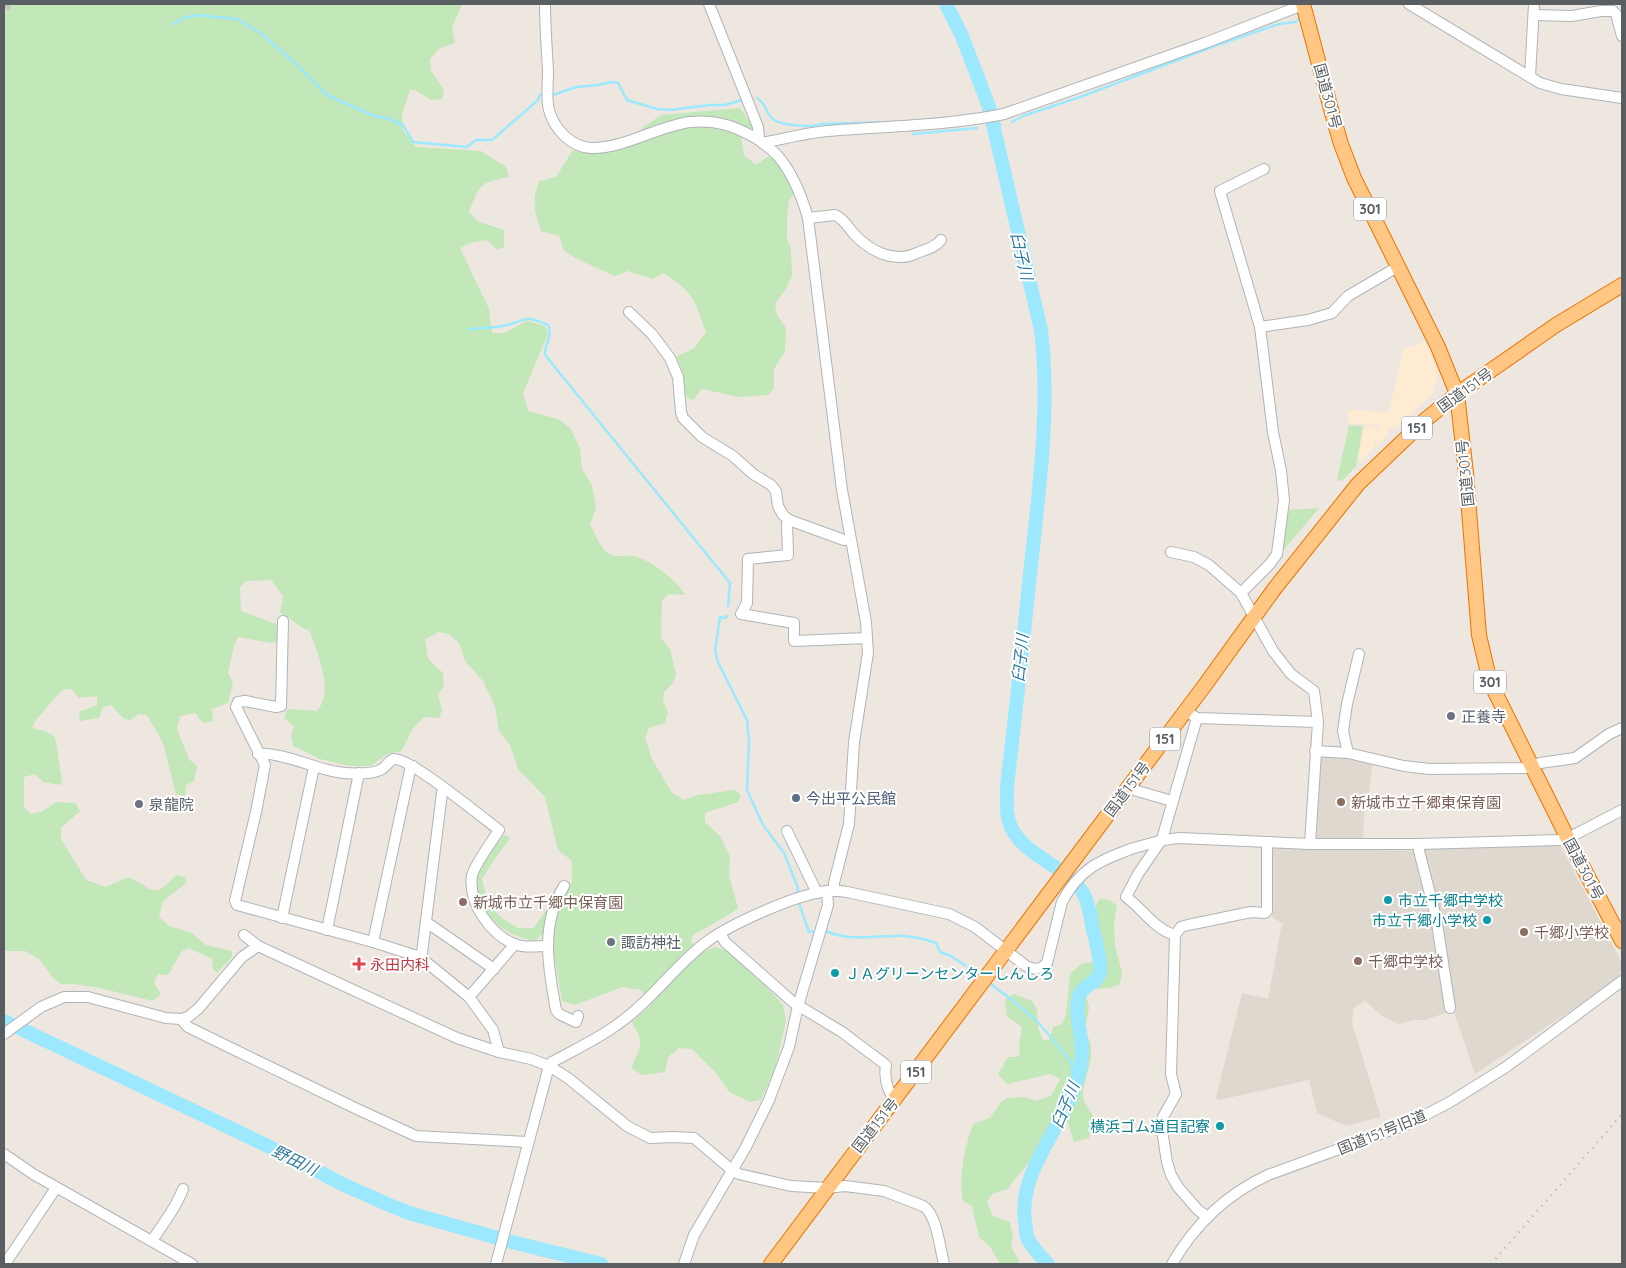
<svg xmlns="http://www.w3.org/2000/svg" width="1626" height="1268" font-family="Quicksand,'Noto Sans JP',sans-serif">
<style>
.commercial{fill:#ffebd1}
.education{fill:#dfd8cf}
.green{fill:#c2e7b8}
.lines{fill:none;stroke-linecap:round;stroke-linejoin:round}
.stream{stroke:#9ce8ff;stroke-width:2.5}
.river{stroke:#9ce8ff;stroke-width:14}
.major-tunnel{stroke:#c8c5c0;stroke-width:12;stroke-dasharray:12 6;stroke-linecap:butt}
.minor-casing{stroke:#b0b4b8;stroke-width:12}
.highway-casing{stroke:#eb7300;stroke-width:16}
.minor{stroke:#fff;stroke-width:10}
.highway{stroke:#ffc783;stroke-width:14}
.rail{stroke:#afb0b1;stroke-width:2.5;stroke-dasharray:1 6;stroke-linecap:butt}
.worship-dot{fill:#6b7280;stroke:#fff;stroke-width:2}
.service-dot{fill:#5c6f8a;stroke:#fff;stroke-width:2}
.education-dot{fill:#8d6e63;stroke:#fff;stroke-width:2}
.culture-dot{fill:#0f9aa8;stroke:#fff;stroke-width:2}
.health-dot{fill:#e0444e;stroke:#fff;stroke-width:2}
.labels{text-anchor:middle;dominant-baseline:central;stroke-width:4;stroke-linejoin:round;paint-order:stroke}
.shield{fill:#fff;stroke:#8a8e90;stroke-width:1}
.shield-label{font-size:14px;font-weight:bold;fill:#585e61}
.street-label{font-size:15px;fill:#585e61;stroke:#fff}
.worship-label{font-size:15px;fill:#5b616d;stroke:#fff;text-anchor:start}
.service-label{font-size:15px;fill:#4e5e75;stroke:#fff;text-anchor:start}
.education-label{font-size:15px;fill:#785e54;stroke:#fff;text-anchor:start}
.culture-label{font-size:15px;fill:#0d838f;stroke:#fff;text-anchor:start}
.health-label{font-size:15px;fill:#be3a42;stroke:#fff;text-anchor:start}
.water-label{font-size:16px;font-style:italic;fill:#2e7a9c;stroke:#fff}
</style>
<rect width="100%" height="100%" fill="#ede7df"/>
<g class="commercial">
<path d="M1419,342h4l3,1 12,32 -6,20 -36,32h-7l-1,8 -13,13 3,-23 -29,-2 -2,-13 42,2 15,-64 13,-3z"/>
<path d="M1364,426l13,1 -3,21 -13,14 -3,-2z"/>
</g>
<g class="education">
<path d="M1325,754l48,8 -4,30 -5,21 -1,27h-49l4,-80z"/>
<path d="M1560,845l62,118 -3,16 -144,95 -23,-68 -30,-153 3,-4z"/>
<path d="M1272,848l142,3 16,50 18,111 -23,8h-12l-14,4 -17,-8 -17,-15 -11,7 -2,15 29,94 -35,9 -29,-13 -8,-33 -90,20 -3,-3 26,-104 26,6 13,-71 2,-4 -11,-7 -3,-66z"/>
</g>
<g class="green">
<path d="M4,4h458l-10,24 3,15 -15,5 -10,11 1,12 13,19 -2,9 -11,1 -16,-10h-5l-8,24 1,16 13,17 65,4 25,16 3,10c-30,6 -28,6 -40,34l8,10 27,9v17l-7,3 -10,-10 -14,2 -13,6 29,61 3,24h13l22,-12 18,5 3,8 -25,59 5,18 30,8 12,9 10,20 2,21 10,16 4,23 -6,17c7,10 9,23 19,29 7,4 16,1 24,2 15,2 45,25 52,39l-16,-1 -7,6 -1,38 9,11 6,26 -4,9 -8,8 -1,10 5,10 -3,11 -16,5 -4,10 7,21 20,34 12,7 14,-5 37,-5 6,6 -3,6 -33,11v9l15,14 10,21 -1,19 9,32 -8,6 -37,21 -2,7 11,10 13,-5 11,3 38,34 19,21 3,16 -10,44 -15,35 -11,2 -21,-10 -12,-18 -25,-25 -13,-1 -11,9 -3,15 -23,3 -11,-7c10,-23 14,-24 1,-46l19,-17 -10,-15 -19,-3 -47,18 -13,-4 -11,-64 -9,-3 -7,7c-29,-6 -47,-18 -57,-46 -2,-6 -4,-16 -1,-22 5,-13 19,-28 27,-38l6,3 -18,25 -10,16 5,22 12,15 19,12h16l11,-17 14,-3 13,-27v-20l-14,-11 -13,-53 -27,-28 -8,-24 -11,-14 -4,-25 -12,-25 -18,-20 -6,-18 -10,-9 -10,-2 -14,7 3,20 15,14 1,12 -6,10 4,15 -3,8 -15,-1 -10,10 -13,24 -14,3 -16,12h-21l-30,-7 -27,-13 -2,-11 3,-8 -10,-9 4,-9 29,2c18,-21 0,-57 -7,-80 -13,-4 -18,-13 -30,-18l3,-17 -12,-16 -25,1 -6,6 1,24 35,13 3,8 -1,9 -7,2 -33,-6 -4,9 -6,27 5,9 -5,21 -16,6 1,12 -10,2 -8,-10 -15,3 -3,13 12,30 8,7 -3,15 -8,4 -1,11 -9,-2 -13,-51 -16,-28 -8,-1 -9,6 -6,-1 -13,-14 -8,2 -4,11 -19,3 -1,-9 18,-7v-9l-19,2 -6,-9 -10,1 -26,30 -4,8 13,3 10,6 7,43 -2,5 -17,-3 -8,-8 -11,3v31l7,6 12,-3 13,-9 19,1 5,8 -19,17v11l25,41 20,7 22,-10c24,10 24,25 48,-2l9,2 1,6 -23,18 -4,16 10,9 23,7 14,12 26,6v6l-15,16 -4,-4 -1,-10 -23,-11 -7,3 -14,24 -10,-1 -4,9 7,11 -8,7 -53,-13 -27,-4h-12l-8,-6 -14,-19 -14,-8h-21z"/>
<path d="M740,108l13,19 -12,10 3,18 12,10 11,-8 9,2 20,31 -7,11 -2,15v23l4,10 1,27 -6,13 -11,14 2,12 9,13 -1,24 -11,17v20l-6,6 -29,2 -37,-8 -9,11 -10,-5v-23l-7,-15 18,-9 12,-16c-12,-33 -12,-40 -43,-59l-11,6 -24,-8 -13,5 -38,-17 -13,-8 -5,-15 -18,-5c-7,-20 -9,-30 -2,-50l17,-4 17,-27 22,4 44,-12 3,-14 19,-13z"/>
<path d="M1349,425l14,1 -7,40 -14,15 -5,-1z"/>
<path d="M1319,508l-39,46 7,-44z"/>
<path d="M1099,899l9,1 9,5 -3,18 1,23 7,26 -2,12 -10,4 -20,1 -4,6 3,13 -4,21 6,16v13l-8,32 1,11 9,15 -4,22 -15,4 -6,-19 -12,-1c-8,15 -17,29 -28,42 -7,9 -14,15 -20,25l-16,5 -5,8 6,14 17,6 3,16 -2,8 8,15 -1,3h-18l-9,-16 -12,-11 -7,-31 -9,-5c-5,-22 2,-56 10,-77l17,-6 11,-16 7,-4 17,-1 10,4 16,-5 9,-17 -10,-5 -43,10 -9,-10 10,-17h9l3,-4c-3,-13 3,-16 1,-27l-14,-10 -2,-16 8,-6 19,7 5,9 1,18 5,12h6l4,-13 9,-3 4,-9 4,-41 11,-10 11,-2 10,-8 -8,-44z"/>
</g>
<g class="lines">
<g class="stream">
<path d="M173,24l11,-6 12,-3 41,4 22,13 36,31 32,32 47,21 13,2 16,7 10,17 54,5 9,-7h16l46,-40 2,-5 3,-2"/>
<path d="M553,95l23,-8 22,-2 13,-3 7,1 9,17 30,9 13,1 40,-5h15l17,-5"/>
<path d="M757,98c9,5 9,16 17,22 7,5 39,8 46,4l75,-2"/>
<path d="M1012,122l11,-6 57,-19 140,-53 59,-20 17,-2 4,-5"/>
<path d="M987,126l13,-1"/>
<path d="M913,134l64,-6"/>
<path d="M468,329c11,-1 24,-1 35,-3 25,-6 20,-12 45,-1 5,14 -4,18 -3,30l185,228 -2,23"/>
<path d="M727,616l-2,2 -5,-1 -5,34 3,11 29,58 2,22 -2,48 16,35 21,28 14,35 -1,6"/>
<path d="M799,903l10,29 8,-1"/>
<path d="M826,931c21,10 44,5 67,5 14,-1 31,3 43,7l4,9 11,4 15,10"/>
<path d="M989,983l23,17 24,20 18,21 17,21 4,24"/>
</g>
<g class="river">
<path d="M946,4l16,32 27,71 52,223c9,75 -1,152 -9,226 -8,77 -16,154 -25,230 0,15 -2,32 6,45 16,27 54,36 70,62 6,10 8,25 10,37 3,13 8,27 7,41 -2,14 -18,12 -22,28 -3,17 3,33 4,49 0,12 -3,27 -7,37 -14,46 -57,86 -50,137 1,5 1,11 2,15 5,10 13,19 21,27"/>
<path d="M4,1021l285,135 53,28 45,20 22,9 103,29 89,22"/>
</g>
<path class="major-tunnel" d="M4,8l2,-4"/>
<defs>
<g id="minor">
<path d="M545,4c0,23 2,45 3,68 0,12 -2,27 1,38 5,19 22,37 42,38 32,1 67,-22 99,-26 27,-3 47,5 69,18"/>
<path d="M709,4l49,123 1,13c6,5 12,9 18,15 15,17 25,42 31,63l34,272 24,132 1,16 1,15 -14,89 -5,82 -15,59v8"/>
<path d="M1409,4l131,79 21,6 61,9"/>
<path d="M1534,15l38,1 29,-5h12l3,3 6,22"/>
<path d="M1530,77l4,-73"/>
<path d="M762,143c22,-4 43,-10 65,-12 59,-5 118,-5 177,-17l201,-71 90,-35 3,-4"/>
<path d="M808,218l27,-3c9,4 13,12 19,19 16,17 40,30 63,19 9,-4 18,-5 24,-13"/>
<path d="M629,312l23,22 18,24 8,19 3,35 2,6 19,19 31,19 20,18 18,11 5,6 2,15 5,9 6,5 55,20h6"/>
<path d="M1260,327l48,-7 24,-7 16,-17 51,-30"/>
<path d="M789,520l-2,4 1,31 -40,4 -1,44 -6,11 53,9v18l73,-3"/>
<path d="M1171,552l23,5 15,8 32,28 32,58 18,23 23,17 4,31 -8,122"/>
<path d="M1241,593l29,-29 7,-10 7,-54 -3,-29 -8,-39 -13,-105 -40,-136 44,-22"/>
<path d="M283,621l-2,85 -5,1 -31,-6 -7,1 -2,5 29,58 -9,47 -21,89 2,4 136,37 47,15 49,40 24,33 6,22"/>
<path d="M1192,715l5,3 121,4"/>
<path d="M1315,751l33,2 56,13 26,3 96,-1 14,-5 35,-5 34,-24 13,-6"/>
<path d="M1348,753l-5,-22 4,-27 12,-50"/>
<path d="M258,754c25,-2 54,14 79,18 11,2 36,3 45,-3 5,-3 7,-9 12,-10 15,-2 89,59 105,71 -6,10 -26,37 -27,46 -4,27 19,60 45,69 9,3 21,1 30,1"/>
<path d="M1127,788l45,13"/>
<path d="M787,831l30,62"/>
<path d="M1419,844v7l17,66 14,91"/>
<path d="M564,886c-24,39 -16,81 -8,124l3,4 17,8 2,-6"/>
<path d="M282,918l32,-151"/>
<path d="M426,924h3l65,45"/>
<path d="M327,930l32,-157"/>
<path d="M720,933l5,9 69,61 48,29 44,33c-2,13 0,24 9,35"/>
<path d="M244,935l14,11"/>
<path d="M1175,935c-20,-5 -33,-27 -49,-38l12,-23 24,-35 35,-121"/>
<path d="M373,942l37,-172 3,-4"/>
<path d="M420,957l2,-4 20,-160 2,-4"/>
<path d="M469,997l46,-53"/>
<path d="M181,1019l7,8 47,23 122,59 59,27 112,6"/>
<path d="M4,1034l37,-27 23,-10h24l78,21 15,1 7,-2 10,-8 44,-52 16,-11 199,92 42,14 32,7 18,7 3,-4c22,-12 46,-23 66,-38 33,-23 56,-57 87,-81 25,-19 92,-49 123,-52 6,-1 12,0 19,1l102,22 26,13 51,39c9,4 14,4 21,-3l15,-61c17,-32 36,-41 69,-53 17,-5 31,-10 49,-11l130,6h109l140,-4 17,-6 46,-24"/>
<path d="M4,1154l29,20 159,90"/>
<path d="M1207,1217l-10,-8 -19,-22 -7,-12 -4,-13 -6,-38 2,-7 13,-23 -5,-20 4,-139 6,-8 7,-2 63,-13 14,1 2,-2v-69"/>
<path d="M152,1241c11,-18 24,-32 31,-52"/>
<path d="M5,1264l51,-76"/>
<path d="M496,1264l53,-198 19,12 59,48 23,12 23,-1 21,1 39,33 6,3 52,12 36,2 18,-2 39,5 39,15c14,8 17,43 21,58"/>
<path d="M684,1264l10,-29 52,-88 23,-47 20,-53 9,-41 30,-101 -1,-14"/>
<path d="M1172,1264c23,-40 55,-70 96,-89l142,-52 40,-21 56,-35 116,-86"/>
</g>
<g id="highway">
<path d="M1303,4l29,109 9,31 13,34 84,169 19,47 9,79 13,162 11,47 77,155 55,104"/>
<path d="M771,1264l434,-579 70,-97 83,-104 66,-63 33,-27 99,-69 66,-40"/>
</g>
</defs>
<use href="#minor" class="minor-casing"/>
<use href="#highway" class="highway-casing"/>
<use href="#minor" class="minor"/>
<use href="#highway" class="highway"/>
<path class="rail" d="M1491,1264l131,-150"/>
</g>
<g class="worship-dot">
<circle cx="1451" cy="716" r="5"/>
<circle cx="139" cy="804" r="5"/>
<circle cx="611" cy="942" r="5"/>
</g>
<circle class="service-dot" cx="796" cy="798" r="5"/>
<g class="education-dot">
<circle cx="1341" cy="802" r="5"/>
<circle cx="463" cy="902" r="5"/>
<circle cx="1524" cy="932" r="5"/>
<circle cx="1358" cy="961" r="5"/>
</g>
<g class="culture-dot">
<circle cx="1388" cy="900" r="5"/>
<circle cx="1487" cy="920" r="5"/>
<circle cx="835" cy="973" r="5"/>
<circle cx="1220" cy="1126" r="5"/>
</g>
<path class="health-dot" d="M356.5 956.5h5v5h5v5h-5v5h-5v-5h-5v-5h5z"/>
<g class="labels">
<g class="shield">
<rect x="1354" y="197.5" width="32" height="23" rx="4"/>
<rect x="1402" y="416.5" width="30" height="23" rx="4"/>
<rect x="1474" y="670.5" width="32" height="23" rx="4"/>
<rect x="1150" y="727.5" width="30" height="23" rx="4"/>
<rect x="901" y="1060.5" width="30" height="23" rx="4"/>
</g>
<g class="shield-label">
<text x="1370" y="209">301</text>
<text x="1417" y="428">151</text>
<text x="1490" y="682">301</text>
<text x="1165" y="739">151</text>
<text x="916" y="1072">151</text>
</g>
<g class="street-label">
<text transform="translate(1328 96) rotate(75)">国道301号</text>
<text transform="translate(1465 390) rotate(-36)">国道151号</text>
<text transform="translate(1465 473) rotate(-96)">国道301号</text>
<text transform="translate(1127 789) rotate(-53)">国道151号</text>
<text transform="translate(1584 869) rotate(62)">国道301号</text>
<text transform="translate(875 1125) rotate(-52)">国道151号</text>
<text transform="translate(1382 1132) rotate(-22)">国道151号旧道</text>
</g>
<g class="worship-label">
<text x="1461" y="716">正養寺</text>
<text x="149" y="804">泉龍院</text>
<text x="621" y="942">諏訪神社</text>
</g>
<g class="service-label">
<text x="806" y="798">今出平公民館</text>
</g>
<g class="education-label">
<text x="1351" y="802">新城市立千郷東保育園</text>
<text x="473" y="902">新城市立千郷中保育園</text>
<text x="1534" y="932">千郷小学校</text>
<text x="1368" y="961">千郷中学校</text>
</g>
<g class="culture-label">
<text x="1398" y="900">市立千郷中学校</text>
<text x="1477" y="920" text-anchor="end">市立千郷小学校</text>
<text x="845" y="973">ＪＡグリーンセンターしんしろ</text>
<text x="1210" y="1126" text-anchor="end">横浜ゴム道目記寮</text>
</g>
<g class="health-label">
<text x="370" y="964">永田内科</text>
</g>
<g class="water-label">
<text transform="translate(1022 256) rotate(77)">臼子川</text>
<text transform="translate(1020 658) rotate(-84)">臼子川</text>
<text transform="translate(1065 1105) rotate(-68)">臼子川</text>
<text transform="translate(295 1160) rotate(26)">野田川</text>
</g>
</g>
<rect width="1626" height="1268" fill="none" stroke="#585e61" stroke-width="10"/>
</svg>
